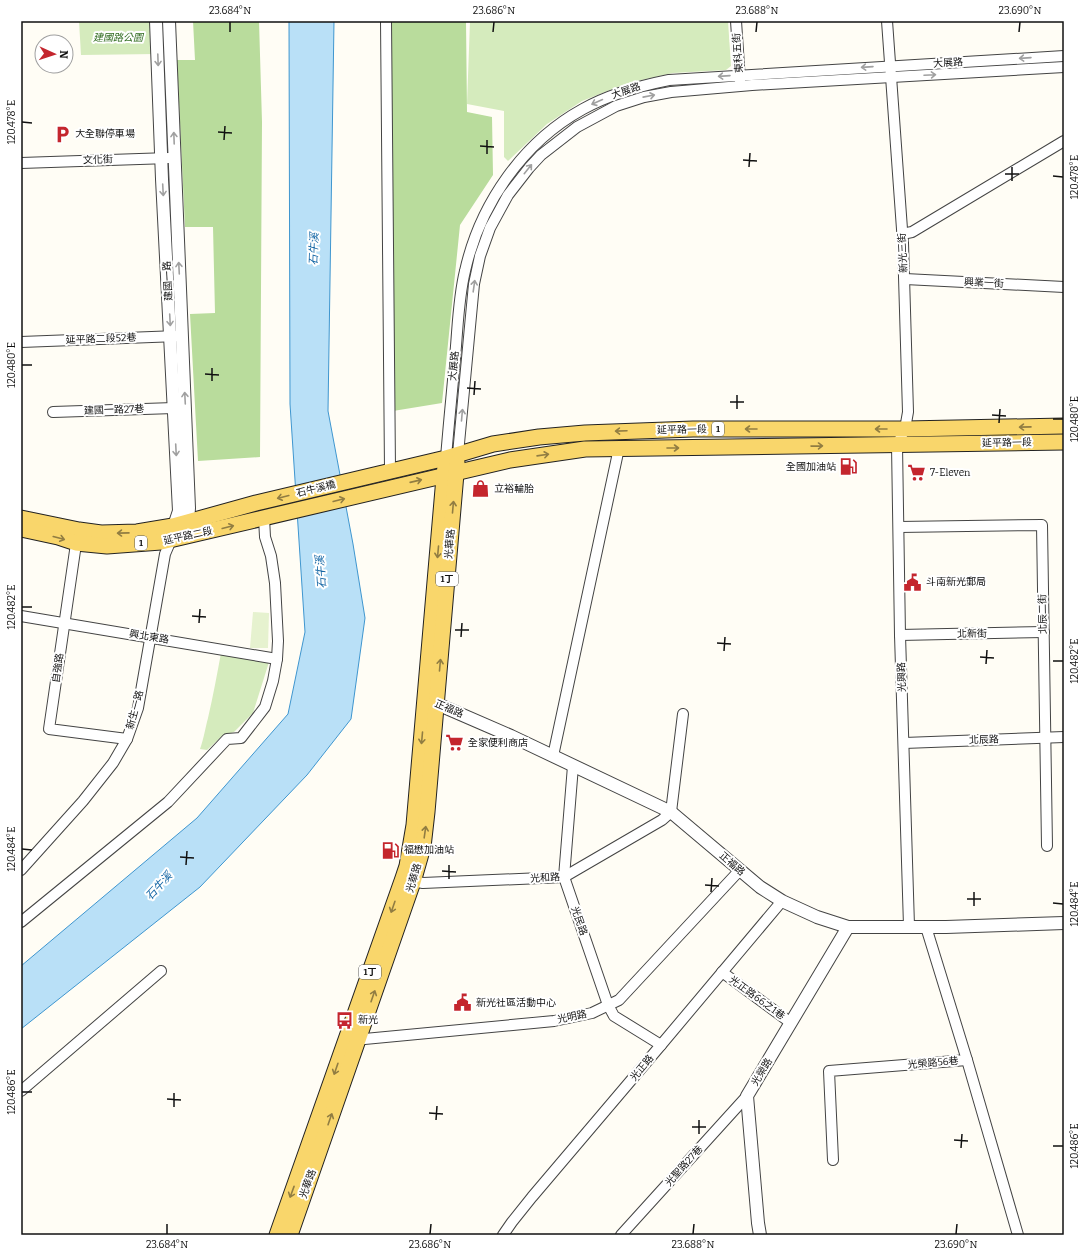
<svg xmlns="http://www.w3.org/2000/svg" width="1085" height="1256" font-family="Bitter,'Noto Sans TC',serif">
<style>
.green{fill:#d5ebbd}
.forest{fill:#b9dc9c}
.pitch{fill:#e6f2cf}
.water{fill:#b9e0f7;stroke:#3f96cf}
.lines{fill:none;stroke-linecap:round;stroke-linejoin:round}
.minor-casing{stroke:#444;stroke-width:12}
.tertiary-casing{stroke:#444;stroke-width:14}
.primary-casing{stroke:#222;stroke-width:17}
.minor{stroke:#fff;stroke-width:10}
.tertiary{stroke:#fff;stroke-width:12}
.primary{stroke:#f9d66b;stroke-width:15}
.oneway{stroke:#a0a0a0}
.oneway2{stroke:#917d42}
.ticks{fill:none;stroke:#111;stroke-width:1.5}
.labels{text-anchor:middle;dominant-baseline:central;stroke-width:4;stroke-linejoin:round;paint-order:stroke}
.shield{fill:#fff;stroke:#585858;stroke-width:1}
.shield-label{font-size:9px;font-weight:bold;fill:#111}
.park-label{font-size:10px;font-style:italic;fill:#2f6b1f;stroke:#fff}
.street-label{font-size:10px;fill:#111;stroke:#fff}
.poi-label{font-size:10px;fill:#111;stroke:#fff;text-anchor:start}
.water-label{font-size:11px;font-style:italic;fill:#1768a6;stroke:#fff}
.neatline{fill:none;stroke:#111;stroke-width:1.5}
.ticks-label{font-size:10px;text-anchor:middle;fill:#111}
</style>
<rect width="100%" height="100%" fill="#fffdf5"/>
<g class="green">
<path d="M79,21h75l2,33 -75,1z"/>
<path d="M470,21h258l3,45 -5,4 -53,3 -45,10 -46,18 -35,23 -39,37 -4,-4v-46l-37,-7z"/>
<path d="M221,653l48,9 -16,51 -19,19 -12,4 -15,14 -7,-1c4,-11 5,-20 8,-31 5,-22 9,-43 13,-65z"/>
</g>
<g class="forest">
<path d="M193,21h66l3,101 -2,335 -62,4 -8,-147 25,-1 -2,-86h-28l-8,-167h18z"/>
<path d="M390,21h76l1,91 25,5 1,58 -33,50 -18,178 -49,8z"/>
</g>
<path class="pitch" d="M253,612l16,1 -1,35h-18z"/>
<path class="water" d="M289,21h45l-6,390 25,133 12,74 -14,101 -44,56 -107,112 -179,142v-63l176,-148 91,-104 17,-82 -15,-228z"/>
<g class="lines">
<defs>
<g id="minor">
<path d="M386,21l4,449"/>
<path d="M736,21l4,60"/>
<path d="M887,21l16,222 5,169 -3,17 -8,16 3,190 9,291"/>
<path d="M21,163l148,-5"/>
<path d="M902,234l10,-2 152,-91"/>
<path d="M905,279l159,8"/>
<path d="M21,342l157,-6"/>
<path d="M53,412l121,-4"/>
<path d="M458,454l16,-170 6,-28 10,-28 18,-33 21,-27 12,-13 36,-28 39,-21 28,-9 27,-5 81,-7 312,-18"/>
<path d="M446,458c3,-38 7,-75 10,-112 2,-25 3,-51 9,-75 15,-67 58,-129 118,-162 27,-15 56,-23 86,-29l395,-24"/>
<path d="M899,527l143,-2 5,321"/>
<path d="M77,537l-28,192 78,10"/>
<path d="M21,616l256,43"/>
<path d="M900,635l144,-3"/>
<path d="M904,743l160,-6"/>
<path d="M553,756l66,-308"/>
<path d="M573,766l-9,111 44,128 6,11 47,29"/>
<path d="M21,870l62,-69 30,-38 14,-24 11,-31 27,-154 6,-14 2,-3"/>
<path d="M408,880l15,3 141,-6 98,-57 9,-8 12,-98"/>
<path d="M21,922l147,-120 59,-63 14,-1 24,-31 8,-26 4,-22 1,-18 -3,-58 -4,-27 -6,-19 -1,-19"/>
<path d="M926,927l41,133 51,175"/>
<path d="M722,972l69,51"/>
<path d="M354,1040l200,-19 38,-8 27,-13 120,-129"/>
<path d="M21,1091l140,-120"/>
<path d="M833,1160l-4,-89 138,-11"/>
<path d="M503,1235l9,-13 20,-25 129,-152 121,-144"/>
<path d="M621,1235l126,-139"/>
</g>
<g id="tertiary">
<path d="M156,21l6,158 17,332 -7,21"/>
<path d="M169,21l20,487 -1,13"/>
<path d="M428,700l83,36 160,76 89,75 22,14 35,16 31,10h98l118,-4"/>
<path d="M760,1235l-2,-12 -11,-127 101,-169"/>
</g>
<g id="primary">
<path d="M21,518l58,12 22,3 36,-1 36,-6 83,-23 190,-45 47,-14 46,-7 46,-4 108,-4h212l159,-3"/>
<path d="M21,529l37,8 18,6 31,3 54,-4 349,-82 75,-11 479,-7"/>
<path d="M277,1235l126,-357 4,-12 7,-41 31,-359"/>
<path d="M290,1235l123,-353 10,-35 4,-35 30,-350"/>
</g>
</defs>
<use href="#minor" class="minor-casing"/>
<use href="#tertiary" class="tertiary-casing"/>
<use href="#primary" class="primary-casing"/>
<use href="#minor" class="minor"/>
<use href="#tertiary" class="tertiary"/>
<use href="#primary" class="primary"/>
</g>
<defs><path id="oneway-shaft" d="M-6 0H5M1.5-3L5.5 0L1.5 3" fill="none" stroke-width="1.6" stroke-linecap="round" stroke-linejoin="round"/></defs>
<g class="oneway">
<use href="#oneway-shaft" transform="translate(1025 58) rotate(176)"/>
<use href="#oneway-shaft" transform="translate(158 60) rotate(88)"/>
<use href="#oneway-shaft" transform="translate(867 67) rotate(176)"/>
<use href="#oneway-shaft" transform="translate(930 75) rotate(-3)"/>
<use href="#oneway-shaft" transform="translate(724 76) rotate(176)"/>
<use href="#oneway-shaft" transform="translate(649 96) rotate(-11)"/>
<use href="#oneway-shaft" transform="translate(597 102) rotate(156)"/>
<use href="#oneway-shaft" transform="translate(174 138) rotate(-92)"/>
<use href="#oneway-shaft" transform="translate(528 169) rotate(-51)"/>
<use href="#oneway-shaft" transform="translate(163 190) rotate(87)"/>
<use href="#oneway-shaft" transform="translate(179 268) rotate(-93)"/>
<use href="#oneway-shaft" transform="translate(474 286) rotate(-82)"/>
<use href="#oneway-shaft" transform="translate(170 320) rotate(87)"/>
<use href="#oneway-shaft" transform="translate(185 398) rotate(-93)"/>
<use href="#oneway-shaft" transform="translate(462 415) rotate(-85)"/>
<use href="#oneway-shaft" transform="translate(176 450) rotate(87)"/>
</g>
<g class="oneway2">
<use href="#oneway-shaft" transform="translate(1025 427) rotate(179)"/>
<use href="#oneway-shaft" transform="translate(751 429) rotate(180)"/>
<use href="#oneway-shaft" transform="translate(881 429) rotate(180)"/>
<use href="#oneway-shaft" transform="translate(621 431) rotate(178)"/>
<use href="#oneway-shaft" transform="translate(817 446) rotate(-1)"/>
<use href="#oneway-shaft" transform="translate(673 448)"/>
<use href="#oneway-shaft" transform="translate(543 455) rotate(-8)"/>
<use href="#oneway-shaft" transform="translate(416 481) rotate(-13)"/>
<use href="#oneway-shaft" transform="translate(283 497) rotate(166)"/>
<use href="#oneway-shaft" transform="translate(339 500) rotate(-14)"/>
<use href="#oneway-shaft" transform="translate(453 507) rotate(-85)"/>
<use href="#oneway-shaft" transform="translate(228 527) rotate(-14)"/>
<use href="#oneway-shaft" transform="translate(123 533) rotate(179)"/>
<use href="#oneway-shaft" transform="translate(59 538) rotate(15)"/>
<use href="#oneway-shaft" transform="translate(438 552) rotate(95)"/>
<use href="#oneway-shaft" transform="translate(440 665) rotate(-85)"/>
<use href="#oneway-shaft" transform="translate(422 738) rotate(95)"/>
<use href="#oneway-shaft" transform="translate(425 832) rotate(-82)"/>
<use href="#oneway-shaft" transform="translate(393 907) rotate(109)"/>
<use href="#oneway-shaft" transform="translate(373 996) rotate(-71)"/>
<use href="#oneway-shaft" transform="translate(336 1069) rotate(109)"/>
<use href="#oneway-shaft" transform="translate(330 1119) rotate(-71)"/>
<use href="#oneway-shaft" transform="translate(292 1192) rotate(110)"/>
</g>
<path class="ticks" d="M230,32v-10M493,32l1,-10M756,32l1,-10M1019,32l1,-10M22,122l10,1M218,132l14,1M224,140l1,-14M480,146l14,1M487,154v-14M743,160l14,1M749,167l1,-14M1005,174h14M1053,176l10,1M1012,181v-14M22,365h10M205,374l14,1M212,381v-13M467,388l14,1M474,395l1,-14M730,402h14M737,409v-14M992,415l14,1M1053,419h10M999,423l1,-14M22,607h10M192,616l14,1M199,623l1,-14M455,630h14M461,637l1,-14M717,643l14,1M724,651l1,-14M980,657l14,1M1053,661h10M986,664l1,-14M22,849l10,1M180,857l14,1M186,865l1,-14M442,871l14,1M449,879v-14M705,885l14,1M711,892l1,-14M967,899h14M1053,903l10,1M974,906v-14M22,1092h10M167,1099l14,1M174,1107v-14M429,1113l14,1M436,1120l1,-14M692,1127h14M699,1134v-14M954,1140l14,1M1053,1146h10M961,1148l1,-14M167,1234v-10M430,1234l1,-10M693,1234l1,-10M956,1234l1,-10"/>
<defs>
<symbol id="parking-bare" viewBox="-9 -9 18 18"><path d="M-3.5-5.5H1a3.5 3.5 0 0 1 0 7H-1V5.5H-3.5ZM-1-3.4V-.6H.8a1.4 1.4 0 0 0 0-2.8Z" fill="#c4262e" stroke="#fff" stroke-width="2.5" paint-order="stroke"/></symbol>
<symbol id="fuel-bare" viewBox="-9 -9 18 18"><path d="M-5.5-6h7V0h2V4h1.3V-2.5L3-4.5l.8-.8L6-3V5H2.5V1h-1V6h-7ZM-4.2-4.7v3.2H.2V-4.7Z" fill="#c4262e" stroke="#fff" stroke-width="2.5" paint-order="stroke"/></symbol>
<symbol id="supermarket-bare" viewBox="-9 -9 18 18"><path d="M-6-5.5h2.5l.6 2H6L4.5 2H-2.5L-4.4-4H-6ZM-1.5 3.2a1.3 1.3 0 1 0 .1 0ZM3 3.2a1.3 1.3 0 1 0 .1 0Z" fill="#c4262e" stroke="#fff" stroke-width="2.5" paint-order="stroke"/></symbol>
<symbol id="shop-bare" viewBox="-9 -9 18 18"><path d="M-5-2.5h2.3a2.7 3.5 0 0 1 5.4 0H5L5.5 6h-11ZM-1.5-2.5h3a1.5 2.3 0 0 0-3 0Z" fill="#c4262e" stroke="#fff" stroke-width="2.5" paint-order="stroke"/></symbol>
<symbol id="civic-bare" viewBox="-9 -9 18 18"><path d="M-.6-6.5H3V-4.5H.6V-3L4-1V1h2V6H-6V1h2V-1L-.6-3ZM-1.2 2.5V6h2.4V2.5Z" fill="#c4262e" stroke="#fff" stroke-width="2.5" paint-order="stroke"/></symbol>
<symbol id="bus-bare" viewBox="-9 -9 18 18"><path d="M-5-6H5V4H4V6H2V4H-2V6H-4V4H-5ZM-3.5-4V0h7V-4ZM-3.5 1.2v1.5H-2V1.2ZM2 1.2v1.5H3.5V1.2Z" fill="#c4262e" stroke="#fff" stroke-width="2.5" paint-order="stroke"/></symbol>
</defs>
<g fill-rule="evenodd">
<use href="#parking-bare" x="50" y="122" width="25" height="25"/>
<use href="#fuel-bare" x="836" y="454" width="25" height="25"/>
<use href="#supermarket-bare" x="904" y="460" width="25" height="25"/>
<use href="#shop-bare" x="468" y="476" width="25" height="25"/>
<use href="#civic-bare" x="900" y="570" width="25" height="25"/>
<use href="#supermarket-bare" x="442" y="730" width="25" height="25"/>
<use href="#fuel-bare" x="378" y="838" width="25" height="25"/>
<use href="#civic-bare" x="450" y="990" width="25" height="25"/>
<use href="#bus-bare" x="332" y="1008" width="25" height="25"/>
</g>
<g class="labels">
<g class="shield">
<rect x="712" y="422" width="12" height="14" rx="3"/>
<rect x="135" y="536" width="12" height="14" rx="3"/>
<rect x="436" y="572" width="22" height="14" rx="3"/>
<rect x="359" y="965" width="22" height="14" rx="3"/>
</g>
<g class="shield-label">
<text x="718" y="429">1</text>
<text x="141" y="543">1</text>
<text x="447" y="579">1丁</text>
<text x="370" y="972">1丁</text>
</g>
<g class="park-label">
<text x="118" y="38">建國路公園</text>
</g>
<g class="street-label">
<text transform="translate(738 53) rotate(-94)">東科五街</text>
<text transform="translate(948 63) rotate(-4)">大展路</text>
<text transform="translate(626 91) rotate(-19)">大展路</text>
<text transform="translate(98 160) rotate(-2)">文化街</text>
<text transform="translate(903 253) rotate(-93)">新光三街</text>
<text transform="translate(168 281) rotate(-93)">建國一路</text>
<text transform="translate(984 283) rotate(3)">興業一街</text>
<text transform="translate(101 339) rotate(-2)">延平路二段52巷</text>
<text transform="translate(454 366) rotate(-85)">大展路</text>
<text transform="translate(114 410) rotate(-2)">建國一路27巷</text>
<text transform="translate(682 430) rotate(-1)">延平路一段</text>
<text transform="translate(1007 443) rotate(-1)">延平路一段</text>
<text transform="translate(316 489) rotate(-14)">石牛溪橋</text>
<text transform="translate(188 536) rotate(-12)">延平路二段</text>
<text transform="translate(450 544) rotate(-85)">光華路</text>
<text transform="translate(1043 614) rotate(-91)">北辰二街</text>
<text transform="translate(972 634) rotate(-1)">北新街</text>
<text transform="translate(149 637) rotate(9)">興北東路</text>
<text transform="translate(58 668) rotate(-82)">自強路</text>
<text transform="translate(902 677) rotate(-92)">光興路</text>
<text transform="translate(449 709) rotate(23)">正福路</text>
<text transform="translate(135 710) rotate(-75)">新生一路</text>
<text transform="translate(984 740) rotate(-2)">北辰路</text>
<text transform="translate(732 864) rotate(41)">正福路</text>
<text transform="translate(414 878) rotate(-73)">光華路</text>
<text transform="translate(545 878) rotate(-4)">光和路</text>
<text transform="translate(579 921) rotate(71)">光民路</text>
<text transform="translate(757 998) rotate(36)">光正路66之1巷</text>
<text transform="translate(572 1017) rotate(-12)">光明路</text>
<text transform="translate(933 1063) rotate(-5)">光榮路56巷</text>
<text transform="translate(642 1068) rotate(-50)">光正路</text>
<text transform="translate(762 1072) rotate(-59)">光榮路</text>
<text transform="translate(684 1166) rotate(-48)">光聖路27巷</text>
<text transform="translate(308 1184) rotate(-70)">光華路</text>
</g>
<g class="poi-label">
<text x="75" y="134">大全聯停車場</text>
<text x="836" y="467" text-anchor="end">全國加油站</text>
<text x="930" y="473">7-Eleven</text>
<text x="494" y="489">立裕輪胎</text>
<text x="926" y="582">斗南新光郵局</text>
<text x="468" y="743">全家便利商店</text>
<text x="404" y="850">福懋加油站</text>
<text x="476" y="1003">新光社區活動中心</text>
<text x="358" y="1020">新光</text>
</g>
<g class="water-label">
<text transform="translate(314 249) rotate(-88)">石牛溪</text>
<text transform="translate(321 572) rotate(-94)">石牛溪</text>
<text transform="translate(159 886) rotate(-48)">石牛溪</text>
</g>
</g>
<rect width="1085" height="1256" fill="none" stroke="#ffffff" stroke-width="44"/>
<g transform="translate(54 54) rotate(93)"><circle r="19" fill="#ffffff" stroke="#a0a0a0"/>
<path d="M0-3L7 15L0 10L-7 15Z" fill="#c4262e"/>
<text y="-6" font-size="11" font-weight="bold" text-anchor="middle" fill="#111111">N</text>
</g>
<rect x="22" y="22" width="1041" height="1212" class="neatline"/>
<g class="ticks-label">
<text x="230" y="14">23.684°N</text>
<text x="494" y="14">23.686°N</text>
<text x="757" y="14">23.688°N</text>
<text x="1020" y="14">23.690°N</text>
<text transform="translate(11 122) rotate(-90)" y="4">120.478°E</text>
<text transform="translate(1074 177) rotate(-90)" y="4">120.478°E</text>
<text transform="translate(11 365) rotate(-90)" y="4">120.480°E</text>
<text transform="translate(1074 419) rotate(-90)" y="4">120.480°E</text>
<text transform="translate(11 607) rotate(-90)" y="4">120.482°E</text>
<text transform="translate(1074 661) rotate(-90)" y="4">120.482°E</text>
<text transform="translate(11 849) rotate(-90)" y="4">120.484°E</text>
<text transform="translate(1074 904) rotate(-90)" y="4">120.484°E</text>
<text transform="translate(11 1092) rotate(-90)" y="4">120.486°E</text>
<text transform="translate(1074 1146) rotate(-90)" y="4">120.486°E</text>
<text x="167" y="1248">23.684°N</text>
<text x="430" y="1248">23.686°N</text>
<text x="693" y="1248">23.688°N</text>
<text x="956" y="1248">23.690°N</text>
</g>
</svg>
